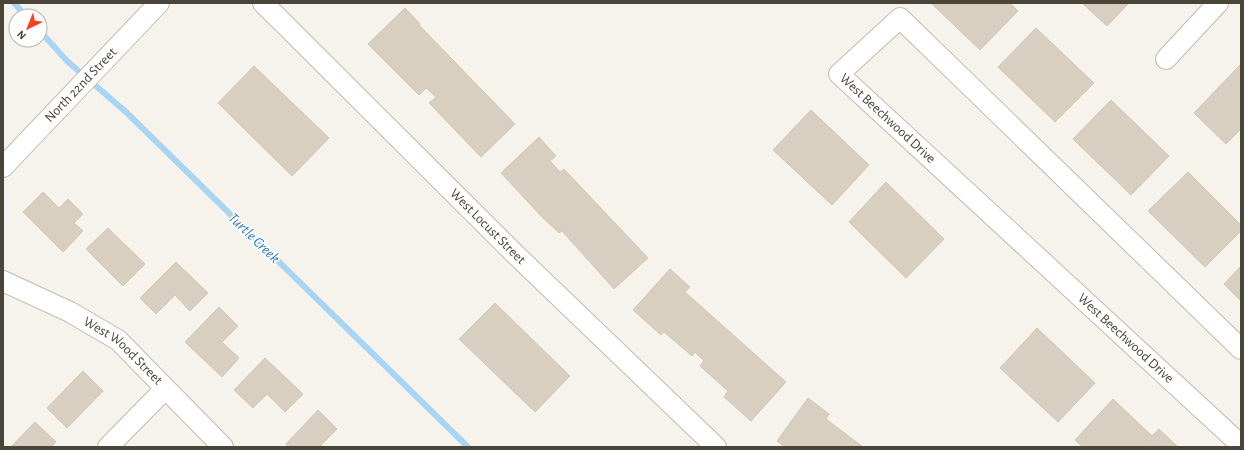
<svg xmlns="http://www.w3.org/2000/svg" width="1244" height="450" font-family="'Alegreya Sans',sans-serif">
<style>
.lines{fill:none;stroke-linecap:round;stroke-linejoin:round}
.stream{stroke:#a9d4f2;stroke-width:6}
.building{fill:#d8cfc1;stroke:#d3c7b4}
.minor-casing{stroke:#c2bbae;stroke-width:22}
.minor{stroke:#fff;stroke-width:20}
.labels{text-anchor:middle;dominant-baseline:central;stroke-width:3.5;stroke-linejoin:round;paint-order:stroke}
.street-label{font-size:14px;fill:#4b4439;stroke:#fff}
.water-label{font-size:15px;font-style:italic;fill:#2e7ab2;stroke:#fff}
</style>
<rect width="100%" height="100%" fill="#f6f3ec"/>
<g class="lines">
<g class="stream">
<path d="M14,3l12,13"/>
<path d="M40,31l27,30 59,51 342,335"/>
</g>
</g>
<g class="building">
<path d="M931,3h79l8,8 -38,39z"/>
<path d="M1082,3h47l-22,23z"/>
<path d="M405,8l15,16 -1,1 96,99 -34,33 -52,-54 7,-6 -10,-9 -7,7 -51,-51z"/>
<path d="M1036,28l58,55 -39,39 -57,-55z"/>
<path d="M1241,64v65l-15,15 -32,-31z"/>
<path d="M254,66l75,72 -37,38 -74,-73z"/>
<path d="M1111,100l58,56 -38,39 -58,-56z"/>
<path d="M811,110l58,55 -37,40 -59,-55z"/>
<path d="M539,137l17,19 -6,5 10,11 4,-3 84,89 -34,31 -52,-58 -3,2 -18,-17 -40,-43z"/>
<path d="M1188,172l53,53v6l-36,36 -57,-56z"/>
<path d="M886,182l58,57 -38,39 -57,-56z"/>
<path d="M43,192l16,16 9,-9 15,15 -9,9 9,8 -20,21 -40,-40z"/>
<path d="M108,228l37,36 -22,22 -37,-37z"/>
<path d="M176,262l32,31 -18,18 -15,-16 -19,19 -16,-16z"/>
<path d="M1241,266v35l-17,-17z"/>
<path d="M670,269l20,18 -5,5 101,90 -35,39 -27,-24 4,-6 -28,-25 4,-5 -9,-9 -3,4 -28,-24 -3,3 -28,-25z"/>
<path d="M495,303l75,73 -35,36 -76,-73z"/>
<path d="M219,307l19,19 -16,16 17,16 -17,19 -37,-35z"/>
<path d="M1037,328l58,55 -37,39 -58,-54z"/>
<path d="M265,358l38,36 -18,18 -18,-18 -14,14 -19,-18z"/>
<path d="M83,371l20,20 -36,37 -20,-20z"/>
<path d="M808,398l21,16 -3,5 37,28h-78l-8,-6z"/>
<path d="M1113,399l39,37 7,-7 18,17 -94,1 -8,-7z"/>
<path d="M318,410l19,19 -16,16 2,2h-35l-2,-3z"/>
<path d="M35,422l21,20 -5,5h-40z"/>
</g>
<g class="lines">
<defs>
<g id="minor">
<path id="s1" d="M263,3l254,253 199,191"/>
<path d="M1166,59l52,-56"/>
<path id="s2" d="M3,167l156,-164"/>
<path id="s3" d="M3,281l67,31 48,28 105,107"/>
<path id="s4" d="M1241,349l-341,-331 -61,56 402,371"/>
<path d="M108,447l57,-58"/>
</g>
</defs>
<use href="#minor" class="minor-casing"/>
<use href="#minor" class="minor"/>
</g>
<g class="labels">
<g class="street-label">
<text stroke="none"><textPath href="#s2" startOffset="113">North 22nd Street</textPath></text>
<text stroke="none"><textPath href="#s4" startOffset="624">West Beechwood Drive</textPath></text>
<text stroke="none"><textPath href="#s1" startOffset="317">West Locust Street</textPath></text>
<text stroke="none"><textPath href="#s4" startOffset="948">West Beechwood Drive</textPath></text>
<text stroke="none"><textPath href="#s3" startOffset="140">West Wood Street</textPath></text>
</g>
<g class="water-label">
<text transform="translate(254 238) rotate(44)">Turtle Creek</text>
</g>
</g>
<rect width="1244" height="450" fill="none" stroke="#4b4439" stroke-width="8"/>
<g transform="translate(28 28) rotate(223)"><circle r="19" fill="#ffffff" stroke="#b7b4b0"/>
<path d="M0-3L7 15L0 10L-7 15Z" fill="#fc3f1d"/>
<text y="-6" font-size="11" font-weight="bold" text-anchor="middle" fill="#4b4439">N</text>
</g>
</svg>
